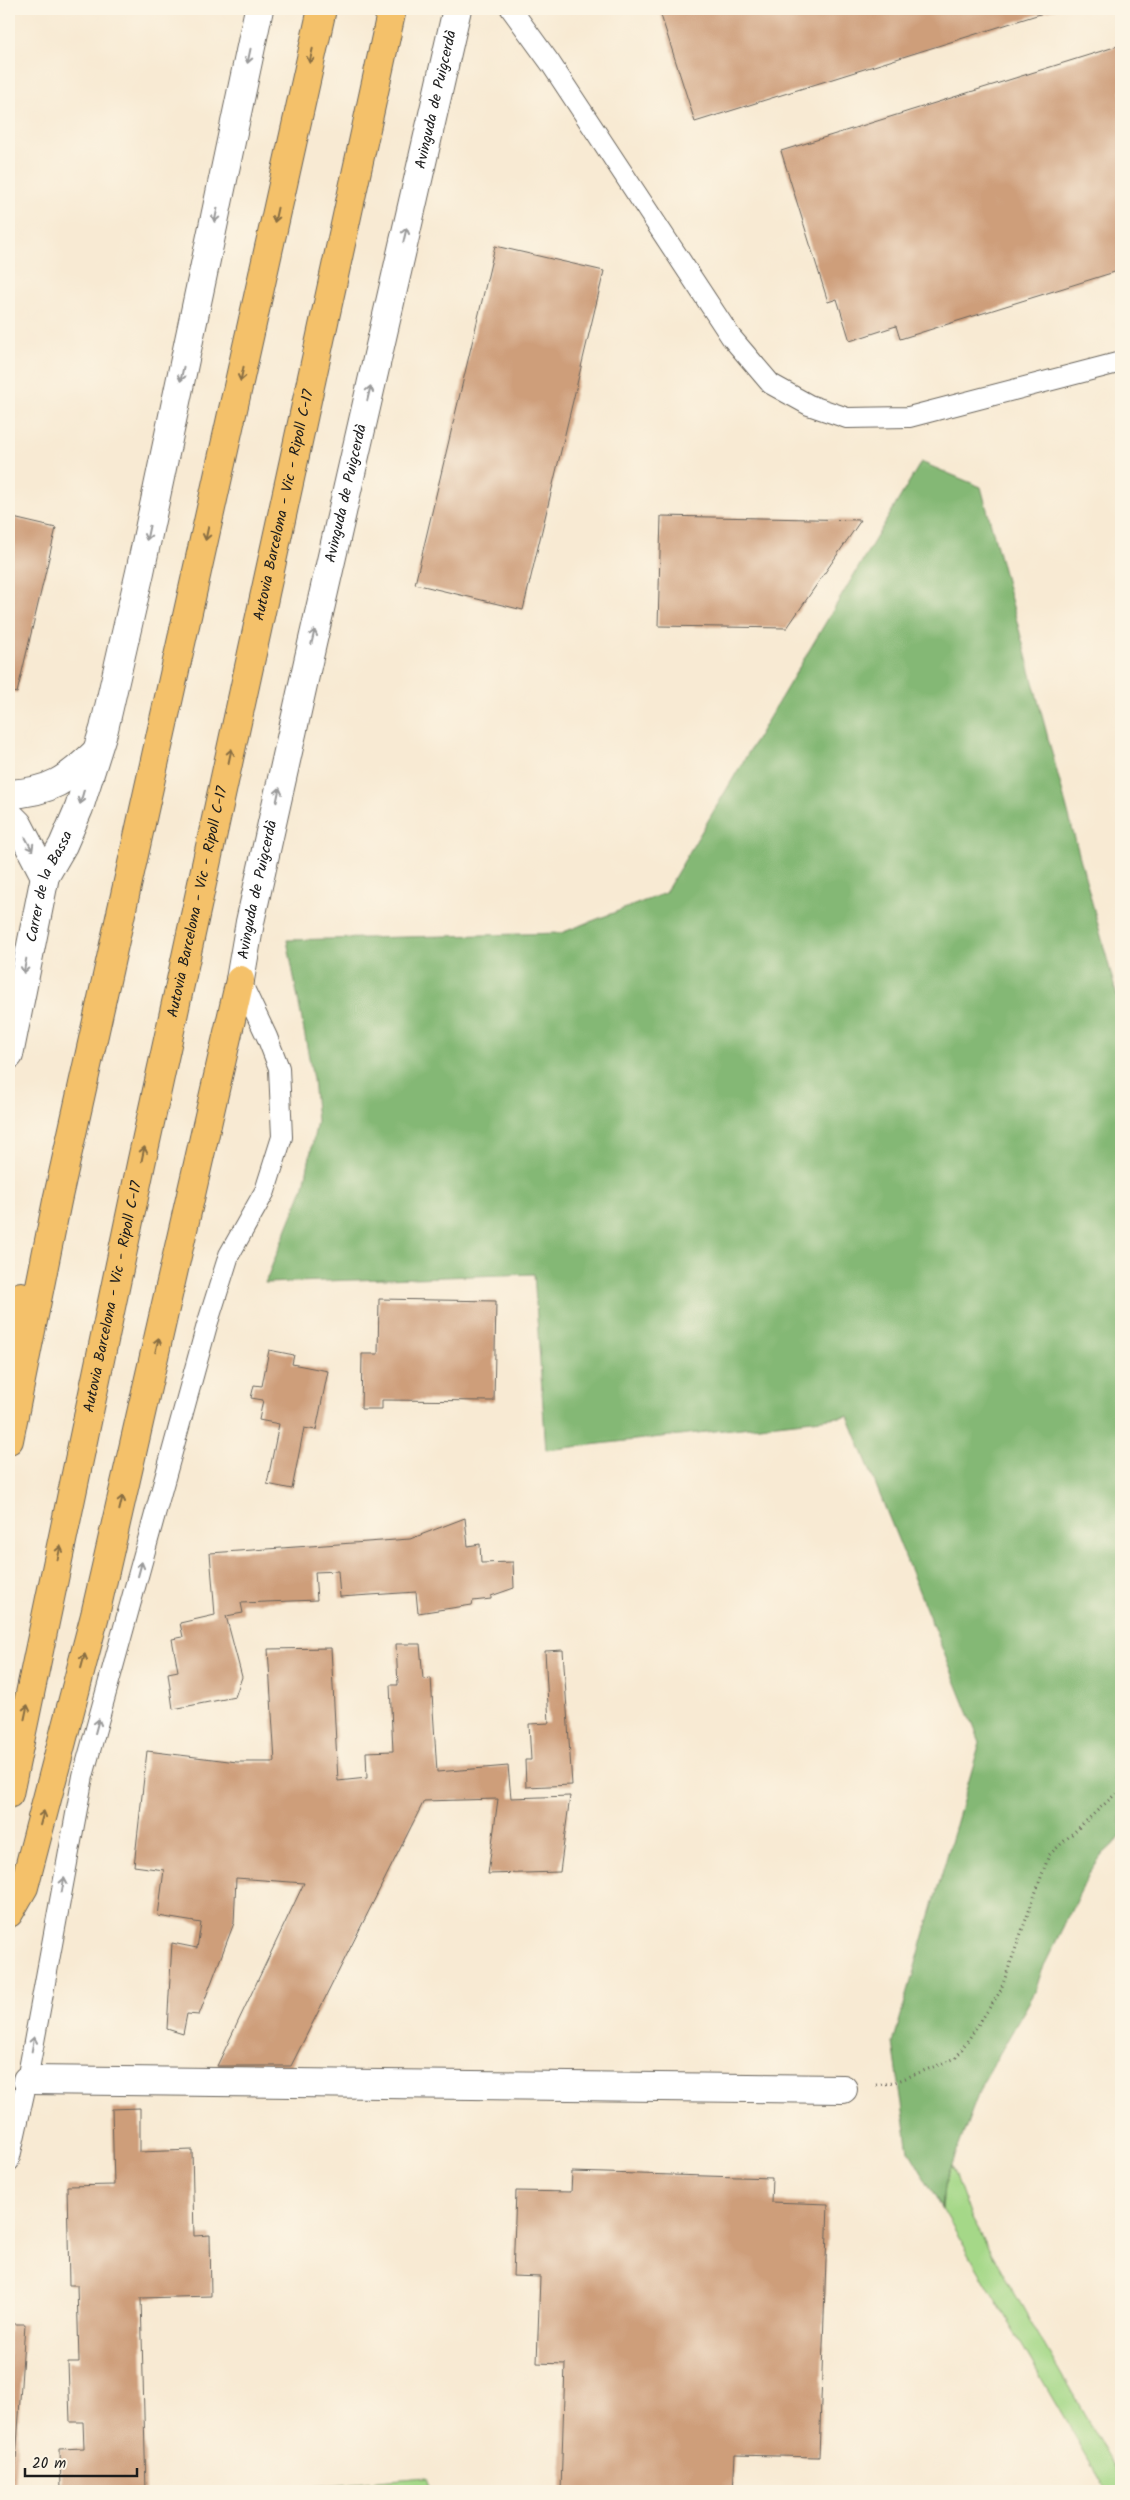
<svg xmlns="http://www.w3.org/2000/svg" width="1130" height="2500" font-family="Kalam,sans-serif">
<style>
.green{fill:#a5d888;stroke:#607a52}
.forest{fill:#84b874;stroke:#506a48}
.building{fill:#ce9e7a}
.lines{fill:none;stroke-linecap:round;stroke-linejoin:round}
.lane-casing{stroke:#69645c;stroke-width:22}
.street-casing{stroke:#69645c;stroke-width:30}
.highway-casing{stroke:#69645c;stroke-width:30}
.path{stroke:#69645c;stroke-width:3;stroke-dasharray:1 4;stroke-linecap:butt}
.lane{stroke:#fff;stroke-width:20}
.street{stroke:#fff;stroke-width:28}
.highway{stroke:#f4c16a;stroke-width:28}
.oneway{stroke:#999}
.oneway2{stroke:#886e43}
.labels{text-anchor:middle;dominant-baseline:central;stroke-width:4;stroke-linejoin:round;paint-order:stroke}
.street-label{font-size:15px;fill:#1c1c1c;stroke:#fcf5e5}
</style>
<rect width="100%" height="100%" fill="#fcf5e5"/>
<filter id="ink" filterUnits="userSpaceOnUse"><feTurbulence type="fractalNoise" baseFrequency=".02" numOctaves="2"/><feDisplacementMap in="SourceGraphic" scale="10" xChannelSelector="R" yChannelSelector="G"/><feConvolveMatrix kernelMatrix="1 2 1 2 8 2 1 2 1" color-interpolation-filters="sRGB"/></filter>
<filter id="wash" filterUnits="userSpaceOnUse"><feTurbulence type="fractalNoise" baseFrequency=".0096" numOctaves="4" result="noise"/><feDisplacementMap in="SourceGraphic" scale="20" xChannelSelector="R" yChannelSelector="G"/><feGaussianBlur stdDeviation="1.12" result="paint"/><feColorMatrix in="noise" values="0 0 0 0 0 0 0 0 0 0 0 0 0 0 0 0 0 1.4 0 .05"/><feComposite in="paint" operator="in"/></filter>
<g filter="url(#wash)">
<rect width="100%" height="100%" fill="#f8ead3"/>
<g class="green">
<path d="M952,2165l19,52 150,262v12h-14l-165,-283 2,-22z"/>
<path d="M426,2477l5,14h-172z"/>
</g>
<path class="forest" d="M921,462l60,25 140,524v826l-19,18 -12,17 -48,98 -7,22 -53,92 -38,102 -2,22 -33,-57 -16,-108 87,-301 -132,-326 -302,34 -12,-176 -269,9 39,-97 13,-65 -4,-42 -26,-139 274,-7 104,-40z"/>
<g id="blocks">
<g class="building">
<path d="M659,9h397l-361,113z"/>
<path d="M1121,45v225l-221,69 -4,-13 -46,15 -13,-42 -9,3 -47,-151z"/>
<path d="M495,246l109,25 -81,339 -108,-26z"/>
<path d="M661,516l200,4 -74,108 -129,-2z"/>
<path d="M9,517l47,11 -39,165 -8,-2z"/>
<path d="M379,1299l117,2 -2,100 -112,-1v9h-21l1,-55h16z"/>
<path d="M269,1350l25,5 -2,9 36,7 -12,59 -12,-2 -12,61 -25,-5 12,-60 -20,-4 4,-20 -12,-2 3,-13 8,1z"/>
<path d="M465,1518l3,28 12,-2 1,19 32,-1 1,26 -23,8v3l-18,2 -1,4 -54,8 -2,-21 -76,5 -2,-26 -23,1 2,28 -76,3 2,10 -17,3 16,61 -7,20 -62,12 -5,-36 10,-2 -6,-32 11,-2 -3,-14 35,-8 -5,-62 200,-14z"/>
<path d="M396,1644h24l3,35 8,-1 6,94 71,-6 3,32 59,-2 -10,76 -72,2 10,-75 -74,2 -133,265h-74l87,-183 -68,-5 -2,45 -35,92 -12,-1 -4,20 -16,-5 5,-86 25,5 4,-25 -43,-7 6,-46 -30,-4 13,-115 90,11h38l-7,-113 63,-1 7,133 29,-3 -1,-26 27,-1 -3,-66h8z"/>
<path d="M563,1650l9,135 -46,2 -1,-27h6l-2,-36 20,-1 -4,-72z"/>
<path d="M140,2108v44l52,-2 2,86 16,-1 1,61 -70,2 5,193h-85l-1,-42 24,-1 -1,-26h-13l-2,-60h11l-2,-77h-8l-2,-99 47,-1 -2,-76z"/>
<path d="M572,2172l200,6 -1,24 57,2 -9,253 -84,-2 -2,36h-172l4,-127 -28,-1 3,-86 -27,-1 3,-85 55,1z"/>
<path d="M9,2324h16l-11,167h-5z"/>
</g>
</g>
</g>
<g filter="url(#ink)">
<use href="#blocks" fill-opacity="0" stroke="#69645c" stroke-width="1"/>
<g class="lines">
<defs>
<g id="lane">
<path d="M511,9l40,55 180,273 40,47 38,21 38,13 62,-1 212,-55"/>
<path d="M9,2161l18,-81 56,-304 124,-451 22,-70 36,-64 17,-54 -3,-69 -12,-31 -27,-57"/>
</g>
<g id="street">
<path d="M9,794c41,-2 58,-14 87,-42"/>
<path d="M9,815l9,9 27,52"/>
<path id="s1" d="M240,980l10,-58 62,-278 145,-635"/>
<path id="s2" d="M9,1055l36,-179 18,-31 16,-37 25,-79 36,-157 119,-563"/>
<path d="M27,2080l816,9"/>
</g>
<g id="highway">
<path d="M9,1340l12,-44"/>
<path d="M9,1440l48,-239 265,-1192"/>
<path id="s3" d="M9,1794l132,-630 251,-1155"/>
<path d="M9,1913l15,-26 71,-272 145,-635"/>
</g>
</defs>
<use href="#lane" class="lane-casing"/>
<use href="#street" class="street-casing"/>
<use href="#highway" class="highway-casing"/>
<path class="path" d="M876,2085l17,-2 63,-25 44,-66 49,-137 72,-66"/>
<use href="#lane" class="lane"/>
<use href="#street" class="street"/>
<use href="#highway" class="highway"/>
</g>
<defs><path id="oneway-shaft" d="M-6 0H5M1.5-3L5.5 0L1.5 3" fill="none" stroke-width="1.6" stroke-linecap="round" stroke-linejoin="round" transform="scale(1.25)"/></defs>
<g class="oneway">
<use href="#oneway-shaft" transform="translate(249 56) rotate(102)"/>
<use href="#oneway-shaft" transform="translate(216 215) rotate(102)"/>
<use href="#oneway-shaft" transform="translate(405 235) rotate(-77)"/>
<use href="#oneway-shaft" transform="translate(182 374) rotate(102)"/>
<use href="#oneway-shaft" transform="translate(369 393) rotate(-77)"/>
<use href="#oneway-shaft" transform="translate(148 533) rotate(102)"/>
<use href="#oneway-shaft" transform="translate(313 637) rotate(-77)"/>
<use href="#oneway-shaft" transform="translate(278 795) rotate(-78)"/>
<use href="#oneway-shaft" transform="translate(82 797) rotate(106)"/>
<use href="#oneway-shaft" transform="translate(29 844) rotate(61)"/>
<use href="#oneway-shaft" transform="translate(25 966) rotate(100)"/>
<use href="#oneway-shaft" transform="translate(140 1569) rotate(-75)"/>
<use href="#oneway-shaft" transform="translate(97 1726) rotate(-75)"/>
<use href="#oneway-shaft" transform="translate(63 1885) rotate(-80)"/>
<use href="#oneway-shaft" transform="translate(33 2044) rotate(-80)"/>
</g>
<g class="oneway2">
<use href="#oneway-shaft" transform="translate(311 56) rotate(103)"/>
<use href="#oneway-shaft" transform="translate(276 215) rotate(102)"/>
<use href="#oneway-shaft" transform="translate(242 374) rotate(102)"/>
<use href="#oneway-shaft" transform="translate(207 533) rotate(102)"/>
<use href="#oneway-shaft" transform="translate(230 756) rotate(-78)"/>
<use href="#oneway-shaft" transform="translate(143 1154) rotate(-78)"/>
<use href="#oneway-shaft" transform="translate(157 1345) rotate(-77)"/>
<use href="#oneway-shaft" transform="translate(121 1503) rotate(-77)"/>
<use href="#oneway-shaft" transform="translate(59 1553) rotate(-78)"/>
<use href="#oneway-shaft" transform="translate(83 1661) rotate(-75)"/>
<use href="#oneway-shaft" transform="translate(26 1712) rotate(-78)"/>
<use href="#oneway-shaft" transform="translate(42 1818) rotate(-75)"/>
</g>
</g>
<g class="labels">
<g class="street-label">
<text stroke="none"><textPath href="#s1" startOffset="902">Avinguda de Puigcerdà</textPath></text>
<text stroke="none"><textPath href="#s1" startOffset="498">Avinguda de Puigcerdà</textPath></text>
<text stroke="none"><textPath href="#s3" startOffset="1318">Autovia Barcelona - Vic - Ripoll C-17</textPath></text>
<text stroke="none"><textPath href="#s2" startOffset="174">Carrer de la Bassa</textPath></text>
<text stroke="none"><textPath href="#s1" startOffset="92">Avinguda de Puigcerdà</textPath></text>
<text stroke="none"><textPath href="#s3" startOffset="912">Autovia Barcelona - Vic - Ripoll C-17</textPath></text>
<text stroke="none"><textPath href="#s3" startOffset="508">Autovia Barcelona - Vic - Ripoll C-17</textPath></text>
</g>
</g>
<rect width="1130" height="2500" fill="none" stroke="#fcf5e5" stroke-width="30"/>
<path d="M25 2468v8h112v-8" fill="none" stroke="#1c1c1c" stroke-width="2.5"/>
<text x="32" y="2468" font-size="15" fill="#1c1c1c" stroke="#fcf5e5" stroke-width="4" paint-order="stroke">20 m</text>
</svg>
